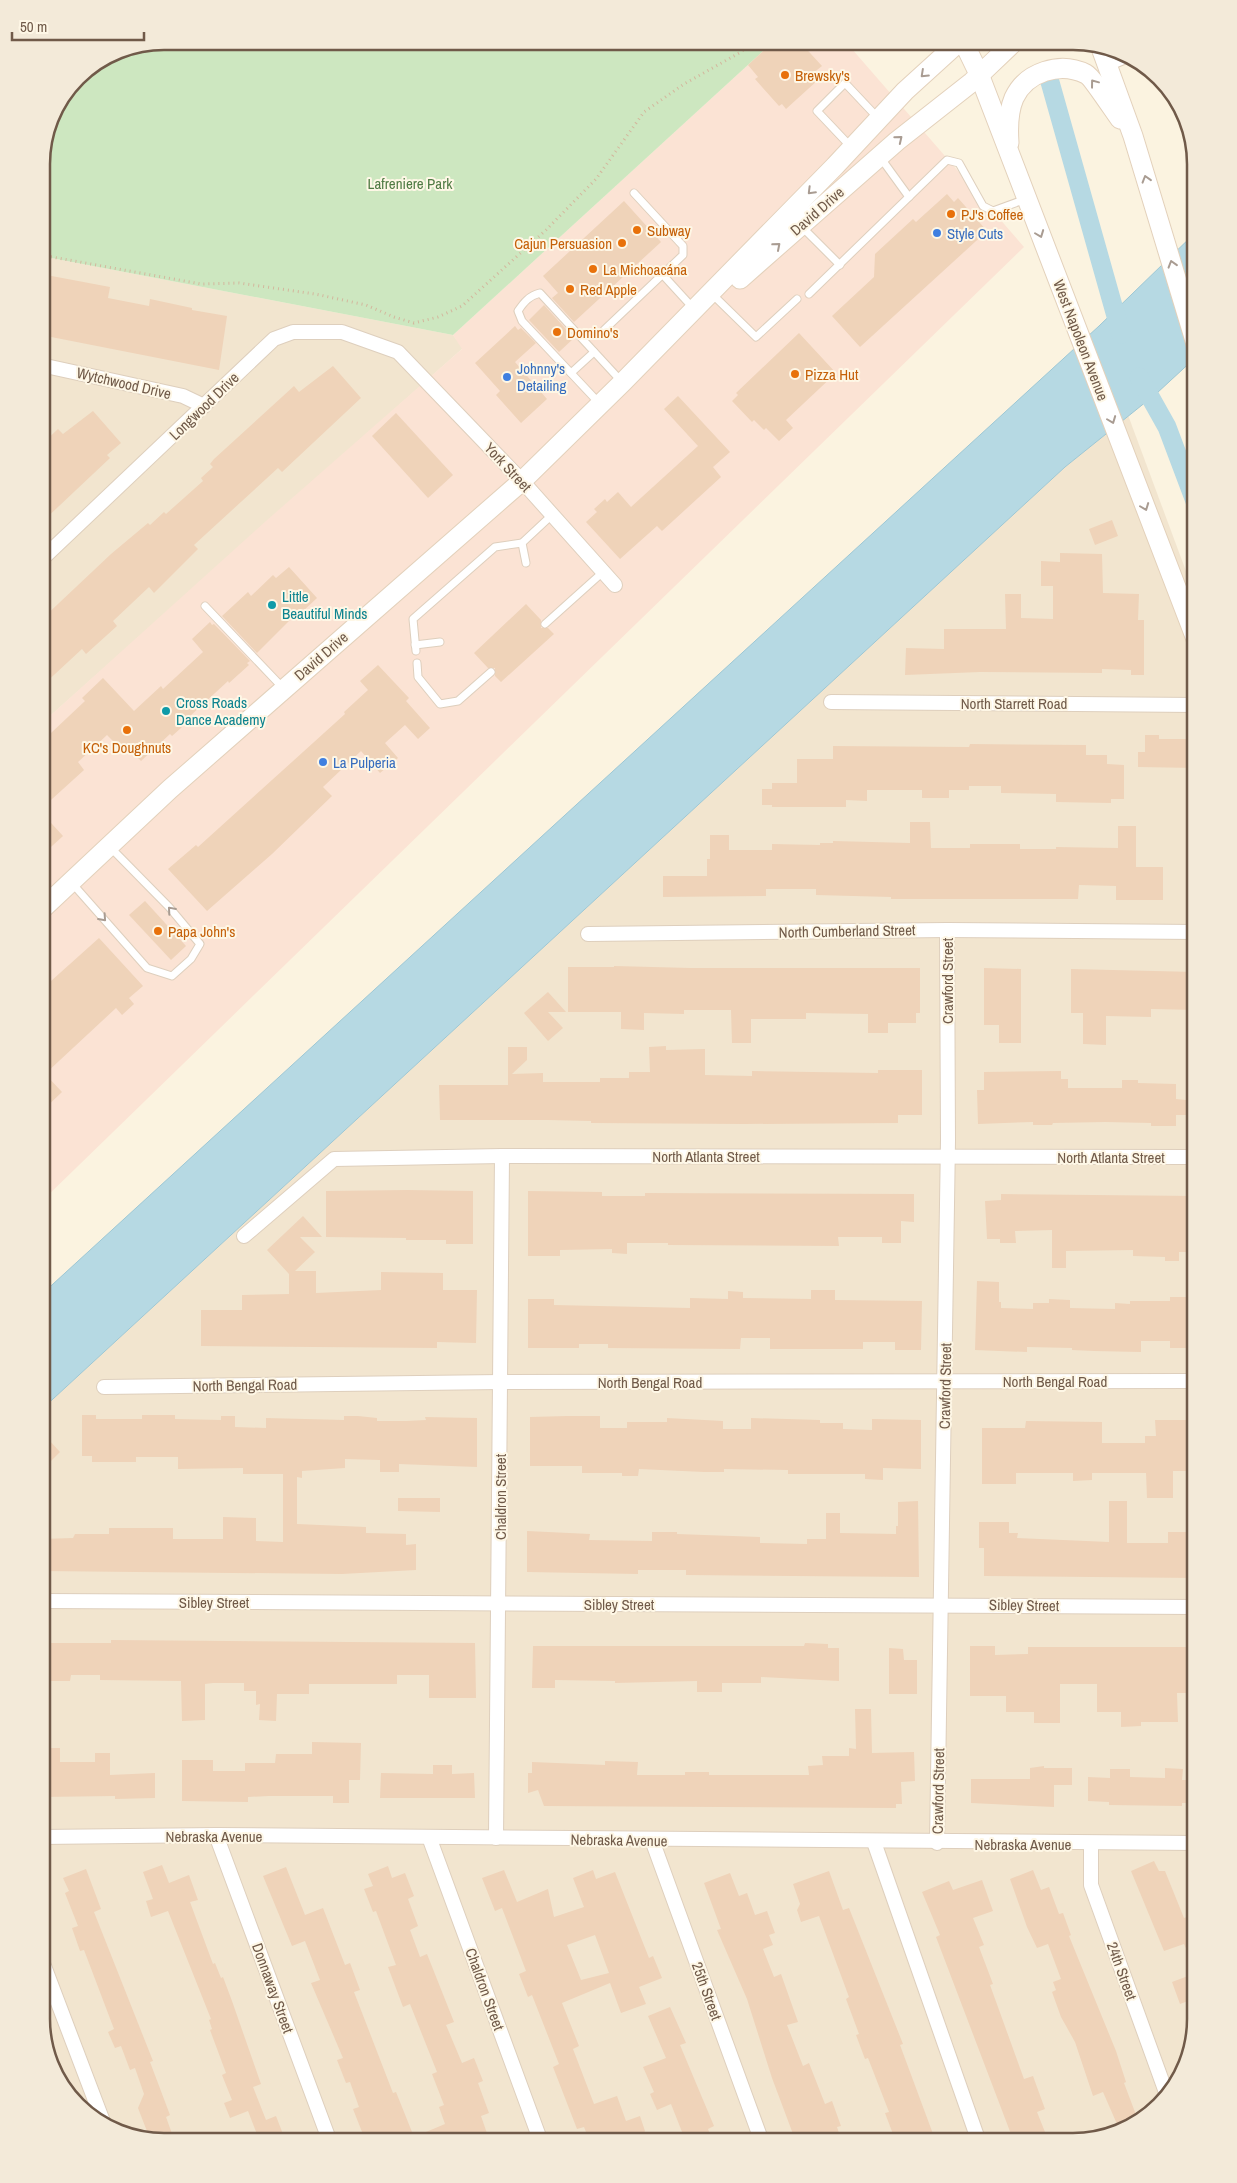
<svg xmlns="http://www.w3.org/2000/svg" width="1237" height="2183" font-family="'Archivo Narrow',sans-serif">
<style>
.residential{fill:#f2e5cf}
.commercial{fill:#fbe3d4}
.green{fill:#cde7c0}
.water{fill:#b6d9e3;stroke:#9dc7d4}
.lines{fill:none;stroke-linecap:round;stroke-linejoin:round}
.canal{stroke:#b6d9e3;stroke-width:19}
.building{fill:#efd3b9;fill-rule:evenodd}
.service-casing{stroke:#decfbd;stroke-width:9}
.minor-casing{stroke:#decfbd;stroke-width:16}
.secondary-casing{stroke:#e3d1bb;stroke-width:21}
.path{stroke:#d3b79d;stroke-width:3;stroke-dasharray:1 4;stroke-linecap:butt}
.service{stroke:#fff;stroke-width:7}
.minor{stroke:#fff;stroke-width:14}
.secondary{stroke:#fff;stroke-width:19}
.oneway{stroke:#a99c92}
.food-dot{fill:#e8710a;stroke:#fef7e6;stroke-width:2}
.shop-dot{fill:#3f7fe0;stroke:#fef7e6;stroke-width:2}
.culture-dot{fill:#0f9aa8;stroke:#fef7e6;stroke-width:2}
.labels{text-anchor:middle;dominant-baseline:central;stroke-width:4;stroke-linejoin:round;paint-order:stroke}
.food-label{font-size:15px;fill:#c56008;stroke:#fef7e6;text-anchor:start}
.park-label{font-size:15px;fill:#507b44;stroke:#fef7e6}
.street-label{font-size:15px;fill:#705a49;stroke:#fef7e6}
.shop-label{font-size:15px;fill:#366cbe;stroke:#fef7e6;text-anchor:start}
.culture-label{font-size:15px;fill:#0d838f;stroke:#fef7e6;text-anchor:start}
.rim{fill:none;stroke:#705a49;stroke-width:2.5}
</style>
<rect width="100%" height="100%" fill="#fbf3e0"/>
<g class="residential">
<path d="M41,256l412,79 10,13 -422,376z"/>
<path d="M1128,415l68,183v1422l-21,67 -48,42 -54,13h-917l-60,-21 -42,-48 -13,-54v-609l1024,-943z"/>
</g>
<path class="commercial" d="M774,41h71l179,206 -983,955v-478l225,-203 196,-172 -9,-14z"/>
<path class="green" d="M164,41h610l-321,294 -412,-79v-100l10,-39 26,-40 40,-27z"/>
<path class="water" d="M1196,232v125l-39,36 -92,74 -1024,943v-115l1058,-969z"/>
<g class="lines">
<g class="canal">
<path d="M1050,82l71,252"/>
<path d="M1139,377l28,50 29,77"/>
</g>
</g>
<g class="building">
<path d="M774,41h13l6,7 7,-6 22,24 -10,8 6,6 -32,29 -4,-5 -3,2 -24,-27 3,-2 -10,-12z"/>
<path d="M947,194l7,8 4,-4 29,33 -127,116 -28,-31 42,-39 1,-23 38,-35 3,3z"/>
<path d="M624,201l37,41 -87,80 -22,-24 6,-5 -15,-17z"/>
<path d="M41,274l69,13 -2,11 41,8 1,-7 42,9v2l35,6 -8,54 -178,-35z"/>
<path d="M544,305l30,33 -15,14 -30,-32z"/>
<path d="M515,326l3,4 3,-2 15,15 -21,19 32,37 -26,24 -25,-28 4,-4 -25,-28z"/>
<path d="M799,333l37,40 -50,47 7,8 -14,13 -13,-13 -2,2 -10,-10 -2,2 -20,-21 6,-6 -2,-2z"/>
<path d="M333,366l28,32 -79,74 -4,-4 -84,77 4,4 -44,44 -5,-6 -36,34 4,5 -31,28 -4,-5 -41,38v-67l70,-66 37,-31 2,2 14,-13 2,2 37,-33 -2,-3 12,-11 -3,-3 4,-5 80,-73 5,6z"/>
<path d="M678,396l52,56 -17,15 8,10 -59,54 -5,-5 -37,33 -34,-37 11,-10 -3,-3 11,-10 2,3 11,-10 13,15 67,-61 -34,-37z"/>
<path d="M93,411l28,32 -14,12 3,3 -69,65v-78l17,-16 5,5z"/>
<path d="M396,413l57,62 -25,23 -56,-62z"/>
<path d="M1112,520l6,16 -23,9 -6,-16z"/>
<path d="M1060,553l42,1 1,39 36,1 -1,26h6v55h-13v-5l-29,-1v4l-122,-1 -75,3 1,-27 38,1v-20h62l-1,-35h16v24l32,1v-33h-12v-25l19,1z"/>
<path d="M289,567l28,31 -16,15 -2,-2 -42,42 -35,-37 26,-24 3,4 22,-21 3,3z"/>
<path d="M526,604l15,16v8h7l6,6 -53,48 -6,-6v-8h-7l-14,-15z"/>
<path d="M210,622l2,3 2,-1 36,37 -3,2 2,2 -20,18 -1,-2 -39,36 2,2 -19,17 -2,-2 -29,27 -17,-17 -4,4 -13,-13 -29,27 6,8 -43,39v-70l8,-8 2,2 34,-32 -3,-3 21,-20 31,33 27,-25 2,3 40,-37 -11,-13z"/>
<path d="M378,665l31,33 -3,3 24,27 -12,11 -13,-14 -20,18 13,15 -18,15 -19,-22 -38,36 9,9 -60,58 -65,57 -39,-42 28,-24 2,2 147,-133 -1,-2 24,-22 -8,-9z"/>
<path d="M1145,735h14v4h37v29l-58,-1v-15h7z"/>
<path d="M970,744l116,1v10h21v9l17,1v34h-13v4l-55,-1v-8l-55,-1v-7h-32v4h-20v8h-27v-8h-55v11l-21,-1v7h-74v-2h-10v-16h10v-6h25v-24h36v-13l136,1z"/>
<path d="M41,812l22,24 -22,20z"/>
<path d="M910,822h20l1,26h39v-4h50v5h36v-2l62,1v-22h18v41h27v33h-47v-14l-37,-1 -1,14h-187v-2l-75,-2v-6h-50v7l-103,1v-21h44v-17h3v-24h19v15h43v-6l48,1v-2h13v-2l77,2z"/>
<path d="M145,901l41,45 -15,14 -42,-45z"/>
<path d="M99,938l44,48 -14,12 5,6 -12,11 -6,-7 -71,66 17,18 -21,20v-122z"/>
<path d="M614,966l77,2h229v45h-4v10h-28v10h-20v-19l-62,-1v6h-55v24h-19l-1,-33h-47v4l-40,-1v17l-23,-1v-17h-53v-45h46z"/>
<path d="M984,968l37,1v74h-22v-18h-15z"/>
<path d="M1071,969l125,3v38l-45,-1v8l-45,-1v29l-23,-1v-31h-12z"/>
<path d="M548,992l18,20h-18l15,16 -15,13 -24,-28z"/>
<path d="M666,1046v4l39,-1v26l47,1v-5l126,2v-3h44v45h-24v8l-154,1 -153,-1v-2l-43,-1h-108l-1,-35h69v-38h19v13l-15,14 31,-1v9h57v-4h29v-6h21l-1,-25z"/>
<path d="M1061,1071v8h7v9h54v-8h16v3l38,1v15l10,1v15h-10v11h-25v-3l-46,-1 -52,1 -1,2h-19v-3l-55,2 -1,-34h7v-18z"/>
<path d="M407,1190l66,1v53h-27v-4h-40v-2l-80,-1v-46z"/>
<path d="M528,1191l74,1v4h43v-3l269,1v28l-13,-1v22h-19v-6h-44l1,9 -171,-1v-2h-41v11l-15,-1v-4l-52,1v6h-32z"/>
<path d="M1001,1194l195,2v56h-17v9h-14v-4l-32,-1v-6l-67,1v17h-14v-38l-37,1 1,12h-16v-4h-13l-2,-38 16,-1z"/>
<path d="M303,1216l19,21h-22l15,15 -20,19h21v22l65,-3v-18l62,1v17h34l-1,53 -39,-1v6l-236,-2v-36h41v-15l47,-1v-20l-22,-24z"/>
<path d="M977,1281l22,1v20h2v6l32,1v-6h16v-4l21,1v8l45,1v-6l15,1v-3h40v-4h18v13h8v38h-26v-7h-29v11l-47,-1 -22,-1v-2l-45,-1v5l-52,-2z"/>
<path d="M811,1290h24v10l87,1 -1,49h-26v-8h-32v7h-93v-11h-29l-1,11 -132,-1v-4h-29v4h-51v-49h26v6l136,3v-10l38,1v-8l15,1v6l68,1z"/>
<path d="M82,1415h14v4h46v-4h33v4l46,1v-4h14v11l31,1v-10l78,2v-4h14l19,2v3h29l20,-1 -1,-3 52,1v49l-78,-3v8h-19v-12l-35,-1v9l-43,3v7l-5,-1v47l69,3v6l40,1v11l10,-1v26l-74,4 -301,-3v-32l32,-1 2,-4h34v-6h64v11h50v-22l33,1v23l27,1v-68h-40v-6l-65,1v-12h-42v5h-44v-6h-10z"/>
<path d="M567,1416h33v12h27v-6h40v-4l56,3v8h28v-11l69,2v3h23v6l29,1v-11l49,1v49l-38,-1v12l-18,-1v-5h-77v-4l-64,-1v3h-20l-65,-3 -1,7h-16v-3h-40v-7h-52v-49z"/>
<path d="M1155,1420h41v51h-23v27h-26l-1,-25h-54v7l-19,1v-8h-57v11h-34v-56h43l1,-7 76,1v21h43v-7h11z"/>
<path d="M49,1440l11,12 -12,12 -7,-7v-9z"/>
<path d="M398,1498h42v14l-42,-1z"/>
<path d="M918,1501l1,76 -233,-2v-5h-48v4l-111,-2v-41l63,3 -1,6 63,1v-9h25v2l83,3v6l47,1v-5h19v-26h14v20l56,1v-8h2v-24z"/>
<path d="M1109,1501h18v42h41v-11h24l1,12h3v34l-212,-2v-28h-5v-26h30v11h9l-1,5 92,4z"/>
<path d="M111,1640l364,3 1,55h-47v-23h-32v9h-88v10h-32l-1,27 -17,-1 1,-16 -4,1v-14h-12v-8h-31l-8,1v36l-23,1 -1,-40 -81,-1v-5h-29l-1,6h-29v-38h70z"/>
<path d="M805,1643l23,1v4h11v33l-78,-4v6h-39v9h-25v-11l-82,2v-2l-60,-1v8h-23l1,-42h271z"/>
<path d="M970,1646h25v9l33,-1v-7h168v46h-19l1,29h-37v4l-20,1v-15h-24v-28h-37v39h-26v-11h-28v-16h-36z"/>
<path d="M889,1648l14,1 1,11h13v34h-28z"/>
<path d="M855,1709h16l1,44 42,-1 1,29 -14,1 1,22h-6v4l-352,-2 -6,-16 -10,3v-20h4v-11l73,3v-4l33,1 -1,13h48v-3h24v3h100l-1,-9 15,-1 -1,-9h27v-8l7,1z"/>
<path d="M312,1742l49,1 -1,37h-11v23h-16v-7h-64l-21,1v5l-66,-1v-41h31v11h32v-8h30l1,-9h36z"/>
<path d="M41,1748h19v14h35v-9h15v22l45,-2v25l-40,1v-3l-74,1z"/>
<path d="M433,1765h19v9l22,-1 1,25h-95l1,-25 52,1z"/>
<path d="M1044,1766v2h28v17h-18v22l-83,-4v-24h59v-11z"/>
<path d="M1165,1768l18,1 -1,11h14v23h-14v3l-73,-1v-3l-21,-1v-24l22,1v-9h20v8l35,1z"/>
<path d="M1154,1861l5,10h6l19,47 8,-3 4,11v44l-12,-26 -20,7 -33,-80z"/>
<path d="M162,1865l7,18 20,-8 9,25 -8,2 23,62 2,-1 6,15 2,-1 9,24 29,83 -8,3 13,33 10,-4 10,26h-26l-12,-31 -18,7 -6,-15 8,-3 -10,-25 4,-2 -16,-43 2,-1 -3,-9 2,-1 -43,-108 -17,6 -5,-16 7,-2 -10,-27z"/>
<path d="M388,1866l4,12 13,-5 9,23 -6,3 10,27 -8,4 10,27 7,-3 27,68 -8,3 16,38 12,-5 9,23 -5,2 11,30 -8,3 9,26h-124l-13,-33 6,-2 -9,-25 -4,1 -9,-23 6,-2 -32,-75 9,-3 -15,-39 -13,5 -29,-70 23,-9 19,48 18,-7 22,57 5,-2 10,27 -6,2 39,101 3,-1 18,45 31,-13 -6,-17 5,-2 -12,-31 5,-2 -27,-68 -7,3 -15,-40 8,-2 -20,-54 -3,1 -9,-23 9,-3 -5,-12z"/>
<path d="M86,1869l15,40 -7,3 59,149 -3,1 20,53 -4,2 9,25 -25,-3 -12,-31 6,-14 -9,-26 -5,2 -9,-24 -6,2 -7,-16 6,-3 -30,-79 -4,1 -8,-23 6,-2 -13,-33 4,-2 -6,-13z"/>
<path d="M504,1870l13,32 31,-13 6,28 30,-10 -11,-29 20,-8 3,9 19,-7 34,86 4,-2 9,22 -23,9 7,17 -25,9 -11,-30 -48,20 17,43 -6,3 21,55 23,-8 9,25 14,-5 5,15 -1,2 -26,9h-28l-6,-15 -7,2 -24,-62 6,-3 -27,-69 -4,2 -9,-23 7,-3 -24,-63 -7,3 -13,-33zM595,1935l14,38 -28,7 -14,-35z"/>
<path d="M1033,1870l8,20 8,-3 10,27 4,-1 8,22 -2,1 47,115 10,31 -2,1 14,37 -11,9 -7,2 -17,-39 -10,4 -18,-54 -14,-25 -9,-25 4,-2 -3,-8 8,-3 -13,-35 -11,4 -10,-21 -17,-48z"/>
<path d="M829,1871l14,39 6,-2 54,136 -3,1 36,97h-40l-11,-29 4,-1 -21,-54 -3,1 -9,-24 3,-1 -13,-35 3,-2 -30,-81 -18,6 -4,-12 3,-6 -7,-20z"/>
<path d="M730,1873l9,23 8,-3 8,22 12,-4 8,22 -6,2 4,10 -10,4 11,28 7,-3 17,48 -11,3 16,41 6,-3 16,41 7,-3 9,25 -4,1 5,15h-46l-24,-64 -25,-79 -30,-69 4,-1 -17,-46z"/>
<path d="M982,1880l11,31 -20,7 11,27 -5,2 14,37 -3,1 34,94 9,-3 12,33 -8,3 12,30h-35l-78,-205 4,-2 -18,-43 27,-11 4,9z"/>
<path d="M1196,1973v25l-16,6 -8,-22z"/>
<path d="M670,2007l16,36 -6,2 34,81 -6,3 5,13h-27l-15,-38 -14,6 -7,-16 4,-2 -11,-25 23,-9 -18,-42z"/>
</g>
<g class="lines">
<defs>
<g id="service">
<path d="M1108,67l22,-9"/>
<path d="M852,148l-35,-37 28,-28 33,35"/>
<path d="M880,157l29,40"/>
<path d="M801,226l39,39"/>
<path d="M662,274l32,35"/>
<path d="M711,293l45,44 41,-38"/>
<path d="M809,294l138,-134 12,3 24,43 10,5 33,-12"/>
<path d="M604,330l79,-75v-9l-49,-53"/>
<path d="M571,373l23,-21"/>
<path d="M600,404l-78,-83 -4,-10c6,-9 11,-15 22,-18l82,89"/>
<path d="M522,543l4,20"/>
<path d="M205,606l79,83"/>
<path d="M545,624l58,-52"/>
<path d="M415,645l25,-3"/>
<path d="M416,651l-3,-32 82,-72 27,-4 30,-28"/>
<path d="M417,663l1,14 22,27 18,-3 33,-29"/>
<path d="M71,882l76,86 25,8 19,-17 9,-15 -31,-37 -59,-60"/>
</g>
<g id="minor">
<path d="M41,365l142,31 21,10"/>
<path d="M41,560l233,-221 19,-7h49l56,20 124,129 93,104"/>
<path d="M831,702l365,3"/>
<path d="M588,934l359,-4 249,2"/>
<path d="M244,1236l90,-77 168,-3 694,1"/>
<path d="M104,1387l397,-5 695,-1"/>
<path d="M41,1601l1155,6"/>
<path d="M216,1835l114,307"/>
<path d="M41,1837l175,-2 980,8"/>
<path d="M429,1837l112,305"/>
<path d="M496,1838l6,-682"/>
<path d="M652,1840l110,302"/>
<path d="M874,1842l105,300"/>
<path d="M937,1843l11,-703 -1,-210"/>
<path d="M1091,1844v41l76,210"/>
<path d="M41,1958l63,166"/>
</g>
<g id="secondary">
<path d="M963,41l16,33 217,565"/>
<path d="M1101,48l32,88 63,208"/>
<path d="M1009,143c-1,-14 -1,-31 5,-45 12,-26 46,-37 72,-24 6,3 28,37 34,45"/>
<path d="M740,279l157,-138 75,-59 42,-40"/>
<path d="M41,910l129,-121 352,-308 101,-99 212,-216 70,-75 55,-50"/>
</g>
</defs>
<use href="#service" class="service-casing"/>
<use href="#minor" class="minor-casing"/>
<use href="#secondary" class="secondary-casing"/>
<path class="path" d="M41,255l160,29 38,-1 76,11 51,11 28,12 20,6 24,-6 24,-11 84,-76 50,-51 48,-67 40,-28 57,-32 13,-11"/>
<use href="#service" class="service"/>
<use href="#minor" class="minor"/>
<use href="#secondary" class="secondary"/>
</g>
<defs><path id="oneway-chevron" d="M-2-3.5L2.5 0L-2 3.5" fill="none" stroke-width="1.6" stroke-linecap="round" stroke-linejoin="round" transform="scale(1.25)"/></defs>
<g class="oneway">
<use href="#oneway-chevron" transform="translate(924 74) rotate(137)"/>
<use href="#oneway-chevron" transform="translate(1094 83) rotate(-127)"/>
<use href="#oneway-chevron" transform="translate(899 139) rotate(-39)"/>
<use href="#oneway-chevron" transform="translate(1146 179) rotate(-107)"/>
<use href="#oneway-chevron" transform="translate(811 191) rotate(135)"/>
<use href="#oneway-chevron" transform="translate(1040 234) rotate(69)"/>
<use href="#oneway-chevron" transform="translate(777 246) rotate(-41)"/>
<use href="#oneway-chevron" transform="translate(1172 264) rotate(-107)"/>
<use href="#oneway-chevron" transform="translate(1112 420) rotate(69)"/>
<use href="#oneway-chevron" transform="translate(1145 507) rotate(69)"/>
<use href="#oneway-chevron" transform="translate(171 910) rotate(-131)"/>
<use href="#oneway-chevron" transform="translate(103 918) rotate(48)"/>
</g>
<g class="food-dot">
<circle cx="785" cy="75" r="5"/>
<circle cx="951" cy="214" r="5"/>
<circle cx="637" cy="230" r="5"/>
<circle cx="622" cy="243" r="5"/>
<circle cx="593" cy="269" r="5"/>
<circle cx="570" cy="289" r="5"/>
<circle cx="557" cy="332" r="5"/>
<circle cx="795" cy="374" r="5"/>
<circle cx="127" cy="730" r="5"/>
<circle cx="158" cy="931" r="5"/>
</g>
<g class="shop-dot">
<circle cx="937" cy="233" r="5"/>
<circle cx="507" cy="377" r="5"/>
<circle cx="323" cy="762" r="5"/>
</g>
<g class="culture-dot">
<circle cx="272" cy="605" r="5"/>
<circle cx="166" cy="711" r="5"/>
</g>
<g class="labels">
<g class="food-label">
<text x="795" y="75">Brewsky's</text>
<text x="961" y="214">PJ's Coffee</text>
<text x="647" y="230">Subway</text>
<text x="612" y="243" text-anchor="end">Cajun Persuasion</text>
<text x="603" y="269">La Michoacána</text>
<text x="580" y="289">Red Apple</text>
<text x="567" y="332">Domino's</text>
<text x="805" y="374">Pizza Hut</text>
<text x="127" y="747" text-anchor="middle">KC's Doughnuts</text>
<text x="168" y="931">Papa John's</text>
</g>
<g class="park-label">
<text x="410" y="183">Lafreniere Park</text>
</g>
<g class="street-label">
<text transform="translate(817 211) rotate(-41)">David Drive</text>
<text transform="translate(1081 340) rotate(69)">West Napoleon Avenue</text>
<text transform="translate(124 383) rotate(13)">Wytchwood Drive</text>
<text transform="translate(204 406) rotate(-44)">Longwood Drive</text>
<text transform="translate(508 467) rotate(47)">York Street</text>
<text transform="translate(321 656) rotate(-41)">David Drive</text>
<text x="1014" y="703">North Starrett Road</text>
<text transform="translate(847 931) rotate(-1)">North Cumberland Street</text>
<text transform="translate(947 981) rotate(-90)">Crawford Street</text>
<text x="706" y="1156">North Atlanta Street</text>
<text x="1111" y="1157">North Atlanta Street</text>
<text x="1055" y="1381">North Bengal Road</text>
<text x="650" y="1382">North Bengal Road</text>
<text transform="translate(245 1385) rotate(-1)">North Bengal Road</text>
<text transform="translate(945 1386) rotate(-89)">Crawford Street</text>
<text transform="translate(500 1497) rotate(-90)">Chaldron Street</text>
<text x="214" y="1602">Sibley Street</text>
<text x="619" y="1604">Sibley Street</text>
<text transform="translate(1024 1605) rotate(1)">Sibley Street</text>
<text transform="translate(938 1791) rotate(-89)">Crawford Street</text>
<text x="214" y="1836">Nebraska Avenue</text>
<text transform="translate(619 1840) rotate(1)">Nebraska Avenue</text>
<text x="1023" y="1844">Nebraska Avenue</text>
<text transform="translate(1122 1971) rotate(70)">24th Street</text>
<text transform="translate(273 1988) rotate(70)">Donnaway Street</text>
<text transform="translate(485 1989) rotate(70)">Chaldron Street</text>
<text transform="translate(707 1991) rotate(70)">25th Street</text>
</g>
<g class="shop-label">
<text x="947" y="233">Style Cuts</text>
<text x="517" y="368">Johnny's<tspan x="517" dy="17">Detailing</tspan></text>
<text x="333" y="762">La Pulperia</text>
</g>
<g class="culture-label">
<text x="282" y="596">Little<tspan x="282" dy="17">Beautiful Minds</tspan></text>
<text x="176" y="702">Cross Roads<tspan x="176" dy="17">Dance Academy</tspan></text>
</g>
</g>
<path d="M0 0H1237V2183H0ZM164 50H1073A114 114 0 0 1 1187 164V2019A114 114 0 0 1 1073 2133H164A114 114 0 0 1 50 2019V164A114 114 0 0 1 164 50Z" fill="#f3ead9" fill-rule="evenodd"/>
<path class="rim" d="M164 50H1073A114 114 0 0 1 1187 164V2019A114 114 0 0 1 1073 2133H164A114 114 0 0 1 50 2019V164A114 114 0 0 1 164 50Z"/>
<path d="M12 32v8h132v-8" fill="none" stroke="#705a49" stroke-width="2.5"/>
<text x="20" y="32" font-size="15" fill="#705a49" stroke="#fef7e6" stroke-width="4" paint-order="stroke">50 m</text>
</svg>
